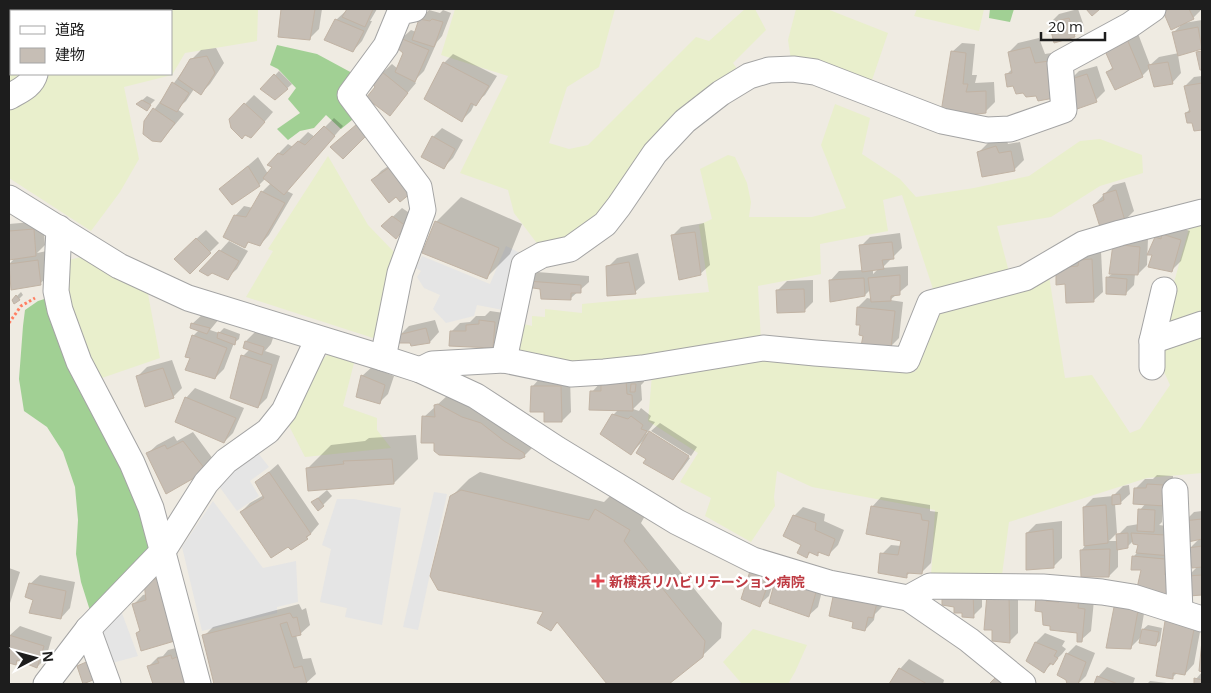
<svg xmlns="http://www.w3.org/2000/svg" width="1211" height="693" font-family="'Open Sans','Noto Sans JP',sans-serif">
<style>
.farmland{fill:#e9efcc}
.forest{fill:#a1d094}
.parking{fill:#e5e5e5}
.shadow{fill:#0003;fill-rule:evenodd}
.building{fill:#c6beb5;stroke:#c1b3a4}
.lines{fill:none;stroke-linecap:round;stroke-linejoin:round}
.minor-casing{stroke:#a4a4a4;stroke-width:27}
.path{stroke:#ff7f62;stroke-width:3;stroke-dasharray:2.5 2.5;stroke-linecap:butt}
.minor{stroke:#fff;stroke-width:25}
.health-dot{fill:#e0444e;stroke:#fff;stroke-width:2}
.labels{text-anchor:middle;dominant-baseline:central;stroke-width:5;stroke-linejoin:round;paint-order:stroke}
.health-label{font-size:14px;font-weight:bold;fill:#be3a42;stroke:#fff;text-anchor:start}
</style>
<rect width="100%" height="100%" fill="#efebe2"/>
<g class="farmland">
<path d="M76,9h182l-1,32 -72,12 -13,22 -48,12 15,72 -19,33 -29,39 -82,-53v-155l2,3v48h160v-63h-96z"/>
<path d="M455,9h160l-16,58 -32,20 -18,56 20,6 19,-4 108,-108 13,4 36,-32h10l11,21 -33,33 6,9 -153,157 -44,21 -28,-37 -6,-23 -48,-17 48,-97 -67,-21z"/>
<path d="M796,9h31l61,24 -17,50 -80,-23 -3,-20z"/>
<path d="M917,9h67l-5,22 -65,-15z"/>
<path d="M835,104l35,14 -8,36 38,25 16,18 58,-9 55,-12 51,-35 20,-2 42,16 1,18 -43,13 -49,31 -54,9 12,46 -75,20 -32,-97 -19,5 5,31 -68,13 1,30 -63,12 3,55 -173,26 -72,-12 4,-32 12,3v-10l13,1v-8l37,4v-9l127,-12 -10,-67 13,-6 -12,-50 28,-14 7,2 12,26 4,19 -2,15h63l34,-9 -25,-63z"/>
<path d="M328,156l40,69 27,28 -18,82 -4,3 -127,-41 27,-46 -5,-2z"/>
<path d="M1202,220v93l-35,12 -4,-3 28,-101z"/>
<path d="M81,257l67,37 12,64 -61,21 -33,-85 -2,-33z"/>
<path d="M1049,276l16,102 27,-3 38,58 10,-4 30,-44 -10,-22v-19l42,-13v142l-55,5 -138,44 -7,53 -71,1 4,-66 -123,-23 -35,-16 -3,26 1,9 -24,36 -46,-26 6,-18 -31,-16 18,-29 -50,-32 4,-46 116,-19 147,16 23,-64z"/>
<path d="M328,354l26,9 -11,43 34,12v12l14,18 -86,9 -19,-37 26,-49z"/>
<path d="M753,629l54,16 -12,27 -7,12h-46l-19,-22z"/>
</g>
<g class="forest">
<path d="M990,9h24l-4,13 -21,-4z"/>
<path d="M277,45l40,9 37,20 4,41 -17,14 -15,-14 -12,13 -14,3 -12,9 -11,-11 23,-16 -12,-14 8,-11 -18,-19 -8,-4z"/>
<path d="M51,297l75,167 29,86 -63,67 -11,-35 -5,-28 2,-34 -3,-33 -12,-35 -16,-25 -23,-16 -5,-32 4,-53 2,-16 13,-9z"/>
</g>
<g class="parking">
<path d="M506,246l14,7 -17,57 -26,-5 -3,11 -28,7 -13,-14 7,-14 -16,-7 -7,-11 4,-6 -5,-3 6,-12 68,28z"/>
<path d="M255,449l14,18 -19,14 9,15 -22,15 -21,-29z"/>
<path d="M434,492l13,2 -29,136 -15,-3z"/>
<path d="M337,499h17l47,9 -19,117 -37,-8 2,-9 -27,-6 11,-53 -9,-4z"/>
<path d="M213,501l50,67 33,-7 2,41 -21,5v6l-75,18 -20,-84z"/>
<path d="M120,608l18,48 -26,7 -11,-24 2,-18z"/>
</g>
<g class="shadow">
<path d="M282,9h40l-3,20 -9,9 -31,-3z"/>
<path d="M348,9h29l-7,12h2l-10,20 -9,10 -17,-31z"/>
<path d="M1078,9l6,17 -9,9 -20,6 -5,-18 9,-9z"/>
<path d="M1167,9h35l-9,9 -9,5 18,-3v27l-24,8 3,18 -9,10 -22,-15 -8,8 -35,-4 6,-5 -7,-16 31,-20 13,34 9,-8 20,-4 -6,-20 10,-10 -19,-11z"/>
<path d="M429,10l11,3 3,-3 8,3 -9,23 -5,6 -13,29 -10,10 2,2 -26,31 -13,-26 5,-15 10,-9 6,5 7,-16 -4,-14 10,-9 5,2 4,-12z"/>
<path d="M1039,38l6,16 13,-2 -21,42 -31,-19 6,-6 -3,-17 9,-9z"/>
<path d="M962,43l13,1 -3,31h5l-2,8 19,-1 1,20 -9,9 -17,3 -17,-62z"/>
<path d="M216,48l8,15 -14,21 -9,9 -7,-4 -8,12 -9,8 7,5 -23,27 -16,-19 46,-62 10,-10z"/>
<path d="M453,54l44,22 -12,19 -10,8 -4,8 -9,9 -18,-57z"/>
<path d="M1097,66l8,25 -9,9 -26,-20 9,-9z"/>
<path d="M279,71l13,13 -17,15 -13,-10z"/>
<path d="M1202,76v52l-7,2 -2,-9 -7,-8 4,-4 -5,-23 9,-9z"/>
<path d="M254,95l19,17 -13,15 -15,7 -15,-15z"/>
<path d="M147,96l8,4 -9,9 -8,-5z"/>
<path d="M334,118l9,8 -56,65 6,3 -24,41 -9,10 -10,-4 -6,5 -9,-30 9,-10 9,2 9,-16 9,-9 -5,-5 -7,7 -27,19 -11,-15 37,-32 10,17 6,-7 5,-14 9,-9 5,3 15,-15 7,5z"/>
<path d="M442,128l21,12 -10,18 -9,9 -11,-30z"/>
<path d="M1006,138l2,6 12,-2 4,18 -10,10 -35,-18 9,-9z"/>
<path d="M400,158l-4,38 -24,-15 9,-10z"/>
<path d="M1125,182l9,29 -9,9 -31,-15 19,-20z"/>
<path d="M461,197l61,27 -12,30 -24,24 -63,-26 14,-31z"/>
<path d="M402,208l12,8 -18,21 -13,-11z"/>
<path d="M43,221l2,24 -8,8 10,-2 2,23 -9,10 -28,4 -3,-24 7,-7 -7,1v-34z"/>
<path d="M704,223l6,42 -10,9 -28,-38 9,-9z"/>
<path d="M1172,225l18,6 -9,30 -9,9 -16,-32 10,-9z"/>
<path d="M206,230l13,13 -29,29 -6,-22z"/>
<path d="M900,233l2,15 -20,20 26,-2v19l-18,15 13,2 -4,36 -9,9 -26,-12 -6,-28 9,-9 5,1 -1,-10 -6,6 -35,-14 9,-10 24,-1 -2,-24 9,-9zM879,268l-6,6v-5z"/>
<path d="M1148,238l-1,27 -9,9h-3l-1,11 -9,9 -18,-16 6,-5 2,-29z"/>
<path d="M229,241l19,10 -11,18 -10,9 -7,-27z"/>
<path d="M1089,251h12l2,41 -10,9 -27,-18 -8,-15z"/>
<path d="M638,253l7,30 -10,9 -27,-25 9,-9z"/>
<path d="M537,272l52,4v6l-18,16 -43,-16z"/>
<path d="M813,280v22l-9,9 -27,-20 10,-10z"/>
<path d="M21,292l2,3 -4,4 -6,1z"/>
<path d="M490,311l14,2 -2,24 -9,9 -42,-14 9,-9 10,-1 6,-6h9z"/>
<path d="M202,315l17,4 -9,11 9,3 5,-5 16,6 -1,5 -5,4 -10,26 -9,9 -23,-21 1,-21 6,-6 -7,-6z"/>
<path d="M435,320l4,12 -9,10 -18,2 -13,-8 10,-10z"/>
<path d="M255,332l18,6 -2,6 -6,7 15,5 -13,42 -9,9 -15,-51 7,-7 -5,-2 1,-6z"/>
<path d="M172,360l10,28 -9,9 -35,-21 9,-9z"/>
<path d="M372,367l22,9 -6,18 -9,9 -17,-27z"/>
<path d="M635,372v9l6,-5h3v6l-3,3 1,15 -9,9 6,2 2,-3 10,8 -2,4 6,2 -9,12 5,-2v2l39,24 -8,11 -9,10 -26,-21 -3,-18 -13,13 -18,-38 5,-5 -26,-18 9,-10z"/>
<path d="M541,377l29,1 1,34 -9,9 -17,-10 -13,-24z"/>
<path d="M195,388l49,20 -11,25 -9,9 -38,-44z"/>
<path d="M448,395l23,13 20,6 42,33 -9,9 -88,-15 -12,-24z"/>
<path d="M660,423l37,24 -6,9 -40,-25z"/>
<path d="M193,432l20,27 -9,9 -57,-14 10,-9 17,-9 3,5z"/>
<path d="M416,435l2,24 -24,24 -87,-14 24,-24 34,-4 4,-3z"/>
<path d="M278,464l41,60 -12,14 -66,-26 9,-9 14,-8 -8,-12z"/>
<path d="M480,472l124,30 10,-10 33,20 -6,11 81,100 -1,15 -19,18 -35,28h-59l-50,-62 -7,7 -6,-18 -94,-114 18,-18z"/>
<path d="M1157,475l16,1v19l-10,10 -1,17 -3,3 15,2 3,57 -44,-27 4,-4 2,-9 -6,-3 -6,6 -9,2v18l-9,9 -28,-25 4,-5 -1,-39 9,-9 20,-2 10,-10 6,-1 1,9 -10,9 -5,1 2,29 -8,8h9v-6l9,-9 12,-2 1,-14 6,-7 -10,-15 9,-9h8z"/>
<path d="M327,490l5,6 -9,9 -10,-3z"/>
<path d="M881,497l49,8v6l8,1 -7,51 -9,9h-11l-5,4 -24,-22 9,-9 10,1 1,-6 -30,-33z"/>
<path d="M803,507l22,7 -1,7 20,9 -6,15 -9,9 -9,-2 -3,3 -6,-3 -4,4 -13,-40z"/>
<path d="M1202,511v83l-12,1 -2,-19 10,-10 -8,-18 9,-9 -14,-18 9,-9z"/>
<path d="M1062,521v37l-9,9 -26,-34 9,-9z"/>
<path d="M779,565l-10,31 -10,9 -7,-37z"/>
<path d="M9,568l11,4 -11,34z"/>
<path d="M170,569l16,61 -49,3 4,-4 -7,-25 9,-9 4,-1 -1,-10 9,-10z"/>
<path d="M40,575l35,7 -5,26 -9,10 -27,-19 -4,-15z"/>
<path d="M824,583l-6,24 -10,9 -38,-14z"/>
<path d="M982,585v22l-9,9 -18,-10z"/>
<path d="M1018,588v45l-9,9 -21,-47z"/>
<path d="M886,594l-4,13 -7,7 -1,6 -9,10 -12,-3z"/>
<path d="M1037,596l57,4 -3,31 -10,9 -3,-8 -27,-7z"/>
<path d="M1147,596l-6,35 7,-6 14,3 -2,13 -5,4 -13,-9 -11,11h-24z"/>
<path d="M299,604l3,6 4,-2 4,17 -10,9 -4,1 7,24 8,-1 5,16 -10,9 -91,1 -11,-48 9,-9z"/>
<path d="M1167,616l35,5 -8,43 -9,10 -7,-2 -6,6z"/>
<path d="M20,626l32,11 -6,21 -9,9 -18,-7 -4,4 -6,-2 1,-27z"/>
<path d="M1045,633l20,8 -3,5 4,3 -4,5 -18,17 -17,-11 9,-18z"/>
<path d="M1076,645l19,8 -9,23 -8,8h-6l-4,-1 -1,-29z"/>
<path d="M180,647l22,37h-48l-5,-18 9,-9 5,-1 5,-6z"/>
<path d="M50,654l4,1 -7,10h-2l1,-7z"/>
<path d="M909,659l35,21 -1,4h-52l9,-15z"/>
<path d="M1107,667l28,11 -2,6h-37l2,-7z"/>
<path d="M1202,672v12h-7l1,-5z"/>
<path d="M1150,681l17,2v1h-20z"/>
</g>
<g class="building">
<path d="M281,9h34l-5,31 -32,-3z"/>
<path d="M347,9h26l-8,18 -23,-10z"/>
<path d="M1086,9h14l-8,7z"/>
<path d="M1169,9h20l5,10 -23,11 -8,-19z"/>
<path d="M1069,18l6,19 -21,6 -5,-20z"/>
<path d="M335,19l29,12 -11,21 -29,-12z"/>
<path d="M419,19l11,2 2,-2 11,3 -9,25 -22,-7z"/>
<path d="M1198,27l4,22 -24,7 -6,-24z"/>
<path d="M400,38l29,12 -14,32 -20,-10 8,-19 -6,-5z"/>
<path d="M1127,39l16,38 -28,13 -9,-18 7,-3 -8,-18z"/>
<path d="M1030,47l5,16 14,-2 5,37 -16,3 -2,-5 -10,1 -3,-4 -7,1 -3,-8 -6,1 -2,-13 7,-1 -4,-21z"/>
<path d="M951,51l15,2 -3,31h5l-2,8 20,-1v22l-17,2 -28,-3z"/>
<path d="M1202,51v19h-2l-4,-18z"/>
<path d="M207,56l8,17 -14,22 -23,-16 12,-20z"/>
<path d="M443,62l46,24 -13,20 -5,-3 -9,19 -38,-23z"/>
<path d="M1168,62l5,22 -19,3 -6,-22z"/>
<path d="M382,72l26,21 -18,23 -24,-18 9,-11 -4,-5z"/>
<path d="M274,74l14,15 -13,11 -15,-11z"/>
<path d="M1087,74l10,28 -20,7 -9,-29z"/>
<path d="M172,82l17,11 -12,19 -17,-9z"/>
<path d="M1202,83v47l-8,1 -2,-8h-5l-2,-10 5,-1 -6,-26z"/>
<path d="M142,100l9,5 -4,6 -11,-7z"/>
<path d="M244,103l21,19 -14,16 -6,-3 -3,4 -11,-11 -2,-9z"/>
<path d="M153,108l22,15 -14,19 -9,-1 -9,-7 1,-13z"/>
<path d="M357,124l10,11 -24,24 -13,-12z"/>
<path d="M324,126l11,10 -51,59 -21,-17 9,-11 -5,-2 11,-12 5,2 15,-14 7,4z"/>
<path d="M432,136l23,13 -11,20 -23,-12z"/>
<path d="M996,146l3,7 12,-2 4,20 -33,6 -5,-25z"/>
<path d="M248,166l12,20 -28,19 -13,-16z"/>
<path d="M390,167l21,26 -11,9 -4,-5 -7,6 -18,-23z"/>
<path d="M1116,190l9,31 -25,6 -7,-22 11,-5 -1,-6z"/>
<path d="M261,191l24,12 -25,43 -12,-4 -3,6 -22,-11 11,-22 12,2z"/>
<path d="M392,216l14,10 -10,13 -15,-13z"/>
<path d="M435,221l64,27 -12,31 -65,-26z"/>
<path d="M34,229l2,27 -27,4v-29z"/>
<path d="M695,232l6,43 -22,5 -8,-45z"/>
<path d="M1162,234l19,6 -9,32 -24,-5 4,-12h-5l8,-18 6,2z"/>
<path d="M196,238l15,15 -21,21 -16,-15z"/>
<path d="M892,242l2,17 -12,1 2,9 -22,3 -3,-27z"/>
<path d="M1113,244l27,3 -2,28 -29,-1z"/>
<path d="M219,250l20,11 -11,19 -16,-7 -4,3 -9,-5z"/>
<path d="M1092,259l2,43 -28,1 -1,-19 -9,1v-17l22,-2 1,-6z"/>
<path d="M38,260l3,25 -30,5 -2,-26z"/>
<path d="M629,262l7,32 -29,2 -1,-30z"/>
<path d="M900,275v20l-9,1v5l-20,1 -3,-24z"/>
<path d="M1106,277l21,2 -1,16 -20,-1z"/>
<path d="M864,278l1,18 -35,6 -1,-22z"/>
<path d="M527,281l54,4v8h-10v7l-30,-1 -1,-10 -14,-2z"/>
<path d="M804,289l1,23 -28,1 -1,-23z"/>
<path d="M16,295l4,5 -6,4 -2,-4z"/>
<path d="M857,307l38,4 -4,37 -30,-2 2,-10 -4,-1 1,-10h-4z"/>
<path d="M479,320l16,2 -2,26 -44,-2 1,-15h16v-6l13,-1z"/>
<path d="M191,323l19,5 -3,6 -17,-6z"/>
<path d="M426,328l4,15 -19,3 -1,-3h-12v-8z"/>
<path d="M218,332l18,6 -1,7 -18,-7z"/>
<path d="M192,335l35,13 -12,31 -30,-9 5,-12 -5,-1z"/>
<path d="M245,341l19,6 -2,8 -19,-7z"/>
<path d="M241,355l31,10 -14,43 -28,-10z"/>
<path d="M163,368l11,30 -29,9 -9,-31z"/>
<path d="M361,375l24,10 -5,19 -24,-7z"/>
<path d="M601,379l25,1 1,14 5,1 1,16 -44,-1 1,-19h11z"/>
<path d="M631,384h5l-1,8h-5z"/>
<path d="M531,386h30l1,36h-18v-10h-14z"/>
<path d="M185,397l51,21 -12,25 -49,-21z"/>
<path d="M438,404l24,13 19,6 23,18 20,12 1,4 -5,2 -81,-4 -5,-4v-8h-13l1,-27 13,1 -1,-12z"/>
<path d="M612,414l16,5 3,-3 12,9 -2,4 6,2 -16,24 -31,-21z"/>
<path d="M649,431l40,25 -16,24 -30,-17 3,-4 -10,-6z"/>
<path d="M183,441l22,28 -11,9 -28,16 -20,-41 19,-8 2,4z"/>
<path d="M392,459l2,25 -86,7 -2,-23 38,-4 -1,-3z"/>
<path d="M269,472l42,62 -5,3 2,2 -17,11 -3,-3 -17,11 -31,-46 24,-14 -9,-16z"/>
<path d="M1147,484l17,1 1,21 -32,-2 1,-16h12z"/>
<path d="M461,490l128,30 6,-11 35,21 -6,11 81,100 -2,16 -34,27h-62l-50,-62 -6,9 -14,-8 6,-11 -105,-22 -8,-14 20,-80z"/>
<path d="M1120,494l1,10 -9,1v-10z"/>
<path d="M318,498l6,8 -6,5 -7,-9z"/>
<path d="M1106,505l2,38 -24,3 -1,-39z"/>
<path d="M871,506l50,8 1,6 7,1 -7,53 -15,-1v5l-29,-5 2,-20 18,2 3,-14 -35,-7z"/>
<path d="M1138,509l17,1 -1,22 -17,-1z"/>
<path d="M793,515l23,8 -1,7 20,9 -6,17 -11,-4v4l-9,-4 -2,6 -10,-5 4,-8 -18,-9z"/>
<path d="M1202,519v20l-14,3 -5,-21z"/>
<path d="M1053,529l1,39 -28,2v-37z"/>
<path d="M1128,533v15l-11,2 -1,-16z"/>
<path d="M1131,533l34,2 7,21 -36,-3 2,-8 -5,-1z"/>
<path d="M1202,546v21l-10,1 -4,-20z"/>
<path d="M1110,549l-1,28h-28l-1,-27z"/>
<path d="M1132,556l33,3v16h6l-3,20 -15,-1 -16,-6 4,-18h-10z"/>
<path d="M751,568l20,7 -11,32 -19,-8z"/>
<path d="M1202,575v20l-13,1 -2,-20z"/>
<path d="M161,577l17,63 -37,11 -5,-18 4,-2 -8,-27 14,-4 -2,-17z"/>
<path d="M776,577l40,15 -7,25 -40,-14z"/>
<path d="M29,583l37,8 -5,28 -32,-6 4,-13 -8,-3z"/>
<path d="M834,592l43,11 -4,15 -5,-1 -3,14 -13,-3 1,-6 -24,-6z"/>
<path d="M942,593h31l1,25 -12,-1v-4h-8v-6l-12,-2z"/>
<path d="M987,594l22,2 1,47 -18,-2v-11h-8z"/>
<path d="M1036,596h8l2,5 13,1 1,-4 19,2 -1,8 7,1 -3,33h-5v-9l-27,-3v-4l-7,-1 -1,-13 -7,-1z"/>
<path d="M1115,602l24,3 -8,44 -25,-1z"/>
<path d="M290,613l3,5 4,-1 4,18 -9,2 -5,-15 -7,2 14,44 8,-2 5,18h-93l-12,-49z"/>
<path d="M1166,615l29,9 -10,51 -12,-2v6l-17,-3z"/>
<path d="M1142,629l17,3 -3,14 -17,-3z"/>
<path d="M9,635l35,11 -7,22 -20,-8 -1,5 -7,-2z"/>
<path d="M1202,640v32l-3,-1z"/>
<path d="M1035,642l22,9 -3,5 4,2 -5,7 -3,-2 -6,10 -18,-12z"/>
<path d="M1066,653l20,9 -8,22h-11l-1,-4 -9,-5z"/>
<path d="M171,655l1,4 9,-4 9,29h-37l-6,-18 12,-3 -2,-4z"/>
<path d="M91,660l7,18 -15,6 -6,-18z"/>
<path d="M899,668l28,16h-38z"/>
<path d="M1097,676l21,8h-24z"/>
<path d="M995,678l8,6h-14z"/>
<path d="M1194,678l8,2v4h-8z"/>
</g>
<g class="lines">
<defs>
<g id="minor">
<path d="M72,11v-2"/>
<path d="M9,97c10,-6 23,-11 26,-23"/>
<path d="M9,198l110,68 69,32 195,60 37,12 56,26 81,53 120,73 76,38 76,23 79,15 61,42 54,44"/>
<path d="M59,228l-3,63 4,19 19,52 53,101 19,45 47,176"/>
<path d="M1152,341l50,-17"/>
<path d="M383,358l17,-85 23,-63 -4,-23 -69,-92 36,-49 14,-34 14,-3"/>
<path d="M504,360l20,-95 18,-10 28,-6 35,-25 14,-18 36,-53 30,-32 36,-28 28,-17 20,-6 24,-1 22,3 127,49 45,9 23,-1 54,-19 -4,-47 70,-38 23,-16"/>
<path d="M1152,367v-26l12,-51"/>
<path d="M420,370l12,-6 72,-4 67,14 33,-2 38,-4 121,-20 52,5 92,7 23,-57 95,-25 58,-34 37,-11 82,-21"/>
<path d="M1175,491l5,120"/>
<path d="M908,598l22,-12 113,1 59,5 31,5 69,22"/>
<path d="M88,629l20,55"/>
<path d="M46,684l42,-55 75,-78 43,-68 20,-22 42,-30 16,-20 34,-72"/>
</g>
</defs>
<use href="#minor" class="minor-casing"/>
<path class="path" d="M9,323l12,-17 14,-8"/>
<use href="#minor" class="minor"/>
</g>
<path class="health-dot" d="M595.5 573.5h5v5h5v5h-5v5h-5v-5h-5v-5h5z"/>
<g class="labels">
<g class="health-label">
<text x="609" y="581">新横浜リハビリテーション病院</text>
</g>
</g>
<rect width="1211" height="693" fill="none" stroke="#1d1d1d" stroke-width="20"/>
<rect x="10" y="10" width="162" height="65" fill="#ffffff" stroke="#a5a5a5"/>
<rect x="20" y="26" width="25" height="8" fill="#ffffff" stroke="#a5a5a5"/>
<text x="55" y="35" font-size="15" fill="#1d1d1d">道路</text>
<rect x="20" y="48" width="25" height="15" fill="#c6beb5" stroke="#a5a5a5"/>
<text x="55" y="60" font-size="15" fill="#1d1d1d">建物</text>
<g transform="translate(35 658) rotate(84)" stroke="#ffffff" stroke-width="4" paint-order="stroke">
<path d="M0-4L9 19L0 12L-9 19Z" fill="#1d1d1d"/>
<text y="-8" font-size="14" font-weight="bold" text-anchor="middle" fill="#1d1d1d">N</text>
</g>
<path d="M1041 32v8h64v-8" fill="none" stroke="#1d1d1d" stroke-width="2.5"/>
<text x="1048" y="32" font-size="15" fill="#1d1d1d" stroke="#ffffff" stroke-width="4" paint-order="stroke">20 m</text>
</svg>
